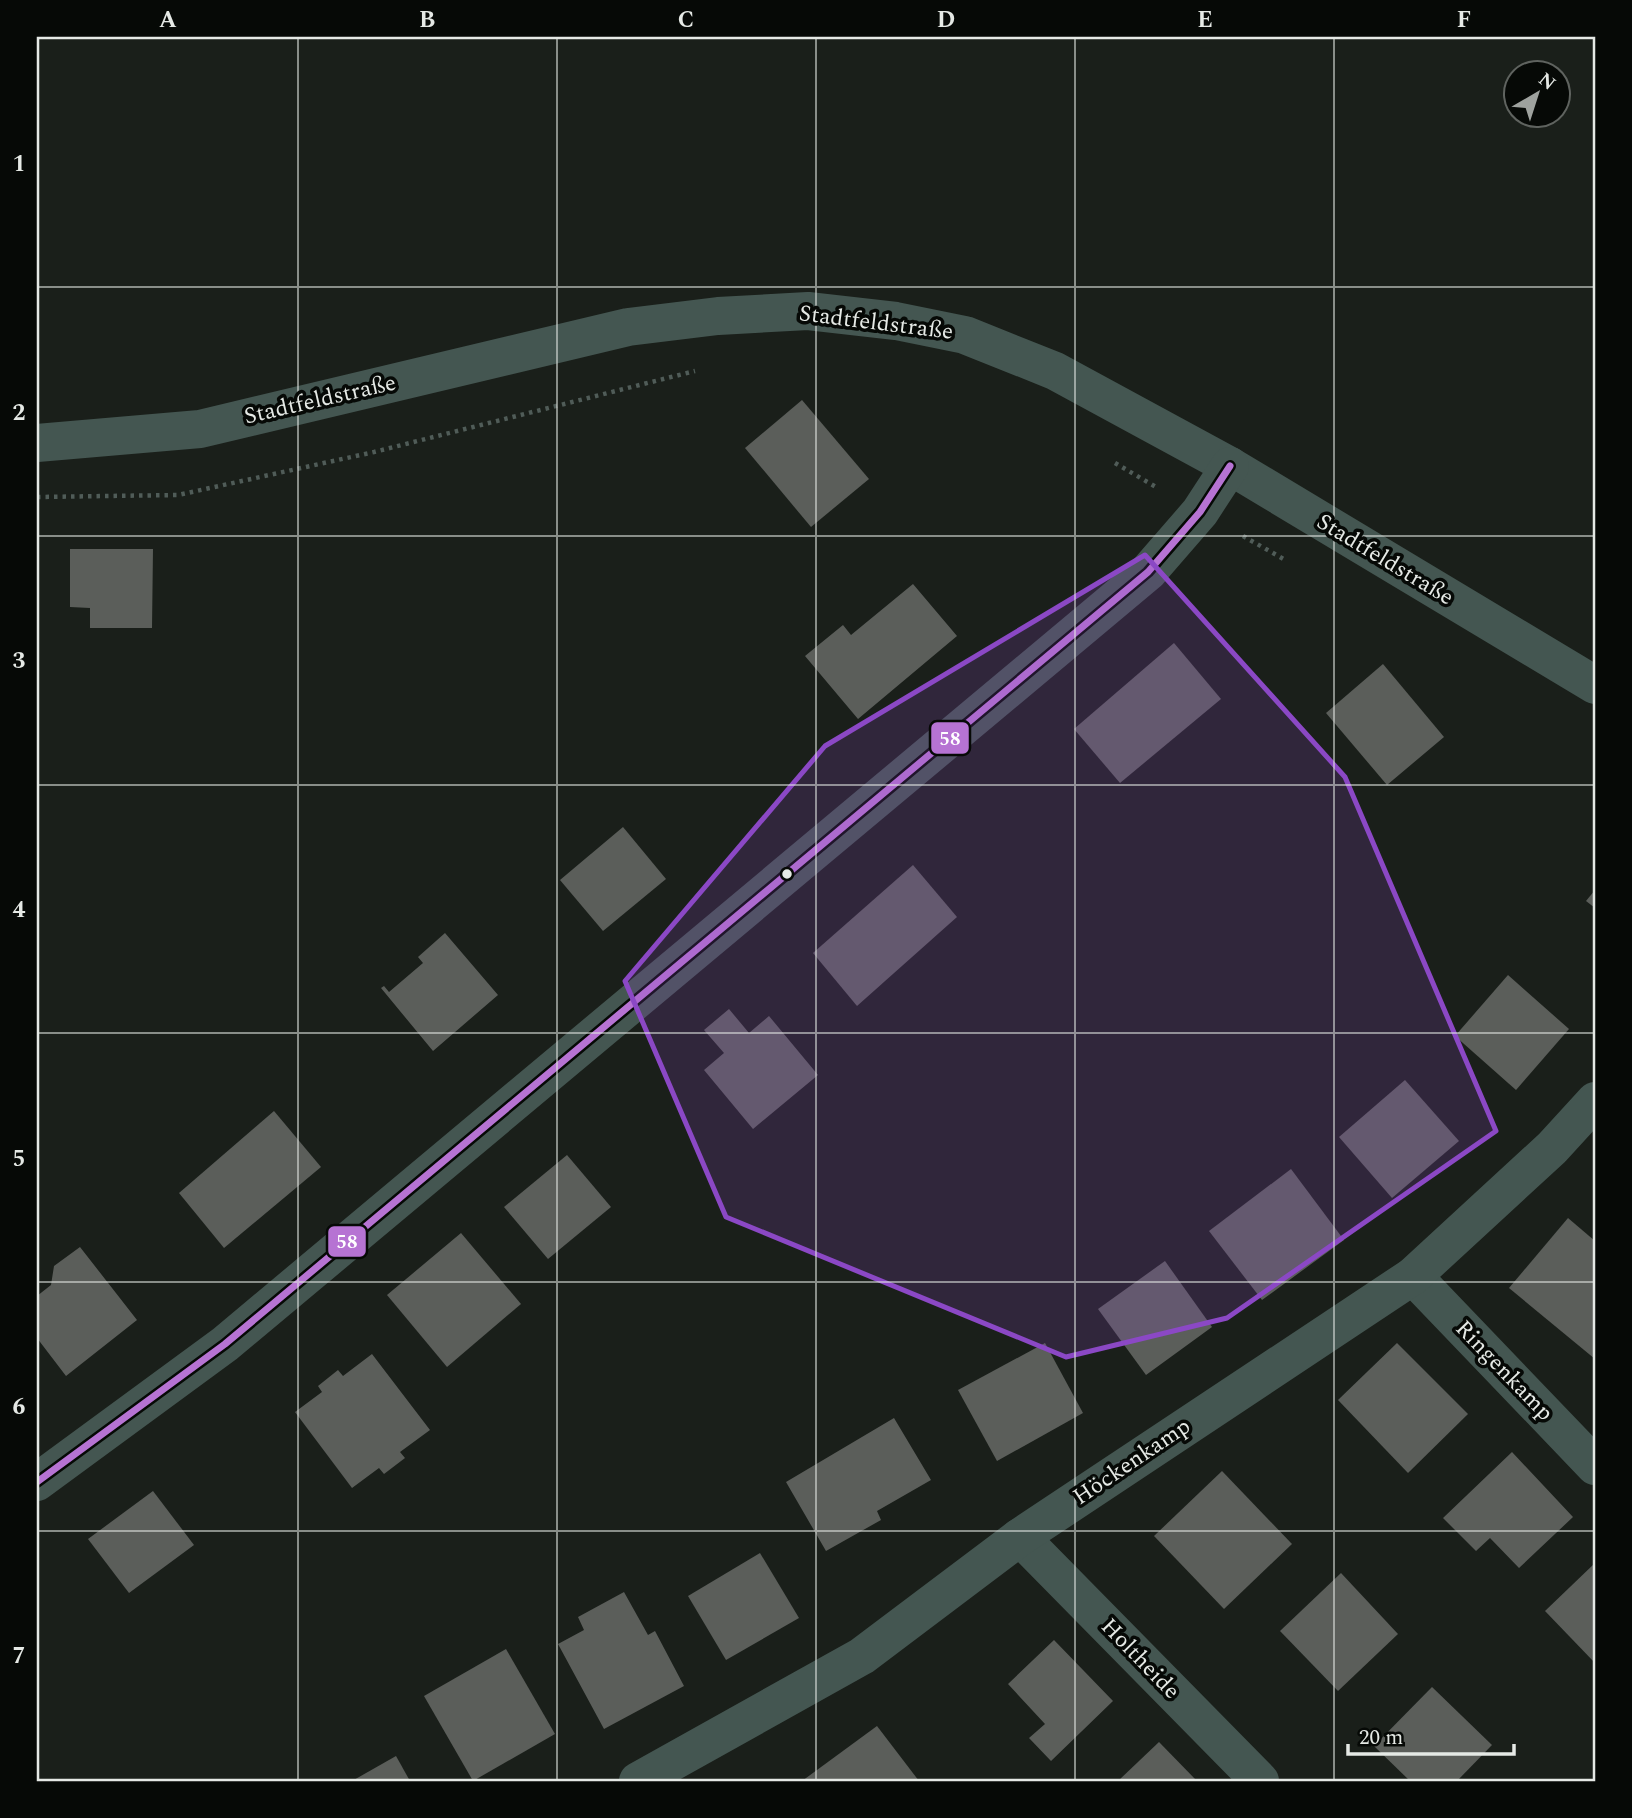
<svg xmlns="http://www.w3.org/2000/svg" width="1632" height="1818" font-family="Spectral,serif">
<style>
.building{fill:#5b5e5a}
.lines{fill:none;stroke-linecap:round;stroke-linejoin:round}
.path{stroke:#505c58;stroke-width:4.5;stroke-dasharray:3.5 5;stroke-linecap:butt}
.minor{stroke:#445651;stroke-width:38}
.bus-1-casing{stroke:#060906;stroke-width:12}
.bus-1{stroke:#b673d3;stroke-width:7}
.marked{fill:#8b48c5;fill-opacity:0.2;stroke:#8b48c5;stroke-width:5;stroke-linejoin:round}
.grid{fill:none;stroke:#e5e9e5;stroke-width:2;stroke-opacity:0.55}
.bus-dot{fill:#e5e9e5;stroke:#060906;stroke-width:2.5}
.labels{text-anchor:middle;dominant-baseline:central;stroke-width:7;stroke-linejoin:round;paint-order:stroke}
.street-label{font-size:23px;fill:#e5e9e5;stroke:#060906}
.line-badge{stroke:#060906;stroke-width:2.5}
.badge-label{font-size:19px;text-anchor:middle;font-weight:bold;fill:#fff}
.neatline{fill:none;stroke:#e5e9e5;stroke-width:2.5}
.grid-label{font-size:23px;text-anchor:middle;font-weight:bold;fill:#e5e9e5}
</style>
<rect width="100%" height="100%" fill="#1a1f1a"/>
<g class="building">
<path d="M802,400l67,79 -58,48 -66,-79z"/>
<path d="M70,549h83l-1,79h-62v-20l-20,-1z"/>
<path d="M913,584l44,52 -99,83 -53,-63 38,-31 8,10z"/>
<path d="M1174,643l47,56 -101,84 -46,-54z"/>
<path d="M1383,664l61,73 -57,48 -61,-72z"/>
<path d="M623,827l43,52 -63,52 -43,-51z"/>
<path d="M913,865l44,52 -100,89 -44,-53z"/>
<path d="M1595,890v18l-9,-7z"/>
<path d="M445,933l53,62 -65,56 -52,-63 3,-2 5,6 34,-29 -5,-6z"/>
<path d="M1508,975l61,54 -53,61 -61,-54z"/>
<path d="M729,1009l20,24 20,-17 49,59 -65,54 -49,-59 20,-17 -20,-23z"/>
<path d="M1405,1080l54,61 -67,57 -53,-61z"/>
<path d="M274,1111l47,56 -97,81 -45,-55z"/>
<path d="M567,1155l44,52 -63,52 -44,-52z"/>
<path d="M1291,1169l53,71 -82,60 -53,-69z"/>
<path d="M1568,1218l27,23v118l-86,-71z"/>
<path d="M461,1233l60,71 -74,63 -60,-72z"/>
<path d="M80,1247l57,73 -71,56 -29,-38v-42l14,-11 3,-19z"/>
<path d="M1165,1261l47,66 -66,48 -48,-66z"/>
<path d="M1045,1343l38,70 -86,48 -39,-71z"/>
<path d="M1397,1343l71,71 -60,59 -70,-73z"/>
<path d="M372,1354l58,76 -30,22 5,6 -21,16 -5,-6 -27,20 -57,-76 27,-20 -4,-6 20,-16 5,6z"/>
<path d="M894,1418l37,62 -54,31 4,9 -55,31 -40,-69z"/>
<path d="M1512,1452l61,65 -54,51 -29,-30 -14,13 -33,-33z"/>
<path d="M1222,1471l70,73 -68,65 -70,-73z"/>
<path d="M153,1491l41,54 -65,48 -41,-54z"/>
<path d="M760,1553l39,65 -73,42 -38,-64z"/>
<path d="M1595,1563v100l-50,-52z"/>
<path d="M1341,1573l57,61 -60,57 -58,-60z"/>
<path d="M624,1592l24,43 7,-4 29,55 -80,43 -46,-85 26,-14 -6,-13z"/>
<path d="M1054,1640l59,61 -62,60 -22,-23 16,-14 -37,-40z"/>
<path d="M506,1649l49,85 -82,47 -49,-85z"/>
<path d="M1432,1687l60,58 -35,36h-47l-36,-35z"/>
<path d="M877,1726l42,55h-117z"/>
<path d="M1159,1742l38,39h-79z"/>
<path d="M396,1756l14,25h-58z"/>
</g>
<g class="lines">
<g class="path">
<path d="M1115,463l41,24"/>
<path d="M37,497l141,-2 196,-43 321,-81"/>
<path d="M1243,536l44,25"/>
</g>
<g class="minor">
<path d="M37,443l163,-14 428,-102 90,-11 90,-5 88,10 69,14 90,36 175,95 365,219"/>
<path d="M1413,1276l182,190"/>
<path d="M37,1482l188,-138 923,-772 52,-60 30,-46"/>
<path d="M1020,1537l240,244"/>
<path d="M638,1781l224,-125 158,-119 393,-261 139,-128 43,-47"/>
</g>
<defs>
<path id="bus-1" d="M37,1482l188,-138 923,-772 52,-60 30,-46"/>
</defs>
<use href="#bus-1" class="bus-1-casing"/>
<use href="#bus-1" class="bus-1"/>
</g>
<path class="marked" d="M1145,555l200,222 151,354 -269,187 -161,39 -340,-140 -101,-236 200,-235z"/>
<path class="grid" d="M298,37v1744M557,37v1744M816,37v1744M1075,37v1744M1334,37v1744M37,287h1558M37,536h1558M37,785h1558M37,1033h1558M37,1282h1558M37,1531h1558"/>
<circle class="bus-dot" cx="787" cy="874" r="6"/>
<g class="labels">
<g class="street-label">
<text transform="translate(876 323) rotate(7)">Stadtfeldstraße</text>
<text transform="translate(320 400) rotate(-13)">Stadtfeldstraße</text>
<text transform="translate(1385 560) rotate(31)">Stadtfeldstraße</text>
<text transform="translate(1504 1371) rotate(46)">Ringenkamp</text>
<text transform="translate(1132 1462) rotate(-34)">Höckenkamp</text>
<text transform="translate(1140 1659) rotate(46)">Holtheide</text>
</g>
</g>
<g class="line-badge">
<rect x="930" y="721" width="40" height="34" rx="7" fill="#b673d3"/>
<rect x="327" y="1225" width="40" height="33" rx="7" fill="#b673d3"/>
</g>
<g class="badge-label">
<text x="950" y="745">58</text>
<text x="347" y="1248">58</text>
</g>
<rect width="1632" height="1818" fill="none" stroke="#060906" stroke-width="77"/>
<g transform="translate(1537 94) rotate(39)"><circle r="33" fill="#060906" stroke="#5f635f" stroke-width="2"/>
<path d="M0-5L12 26L0 18L-12 26Z" fill="#9ea29e"/>
<text y="-10" font-size="19" font-weight="bold" text-anchor="middle" fill="#e5e9e5">N</text>
</g>
<path d="M1348 1744v10h166v-10" fill="none" stroke="#e5e9e5" stroke-width="3.5"/>
<text x="1359" y="1744" font-size="21" fill="#e5e9e5" stroke="#060906" stroke-width="5" paint-order="stroke">20 m</text>
<rect x="38" y="38" width="1556" height="1742" class="neatline"/>
<g class="grid-label">
<text x="168" y="27">A</text>
<text x="427" y="27">B</text>
<text x="686" y="27">C</text>
<text x="946" y="27">D</text>
<text x="1205" y="27">E</text>
<text x="1464" y="27">F</text>
<text x="19" y="171">1</text>
<text x="19" y="420">2</text>
<text x="19" y="668">3</text>
<text x="19" y="917">4</text>
<text x="19" y="1166">5</text>
<text x="19" y="1414">6</text>
<text x="19" y="1663">7</text>
</g>
</svg>
